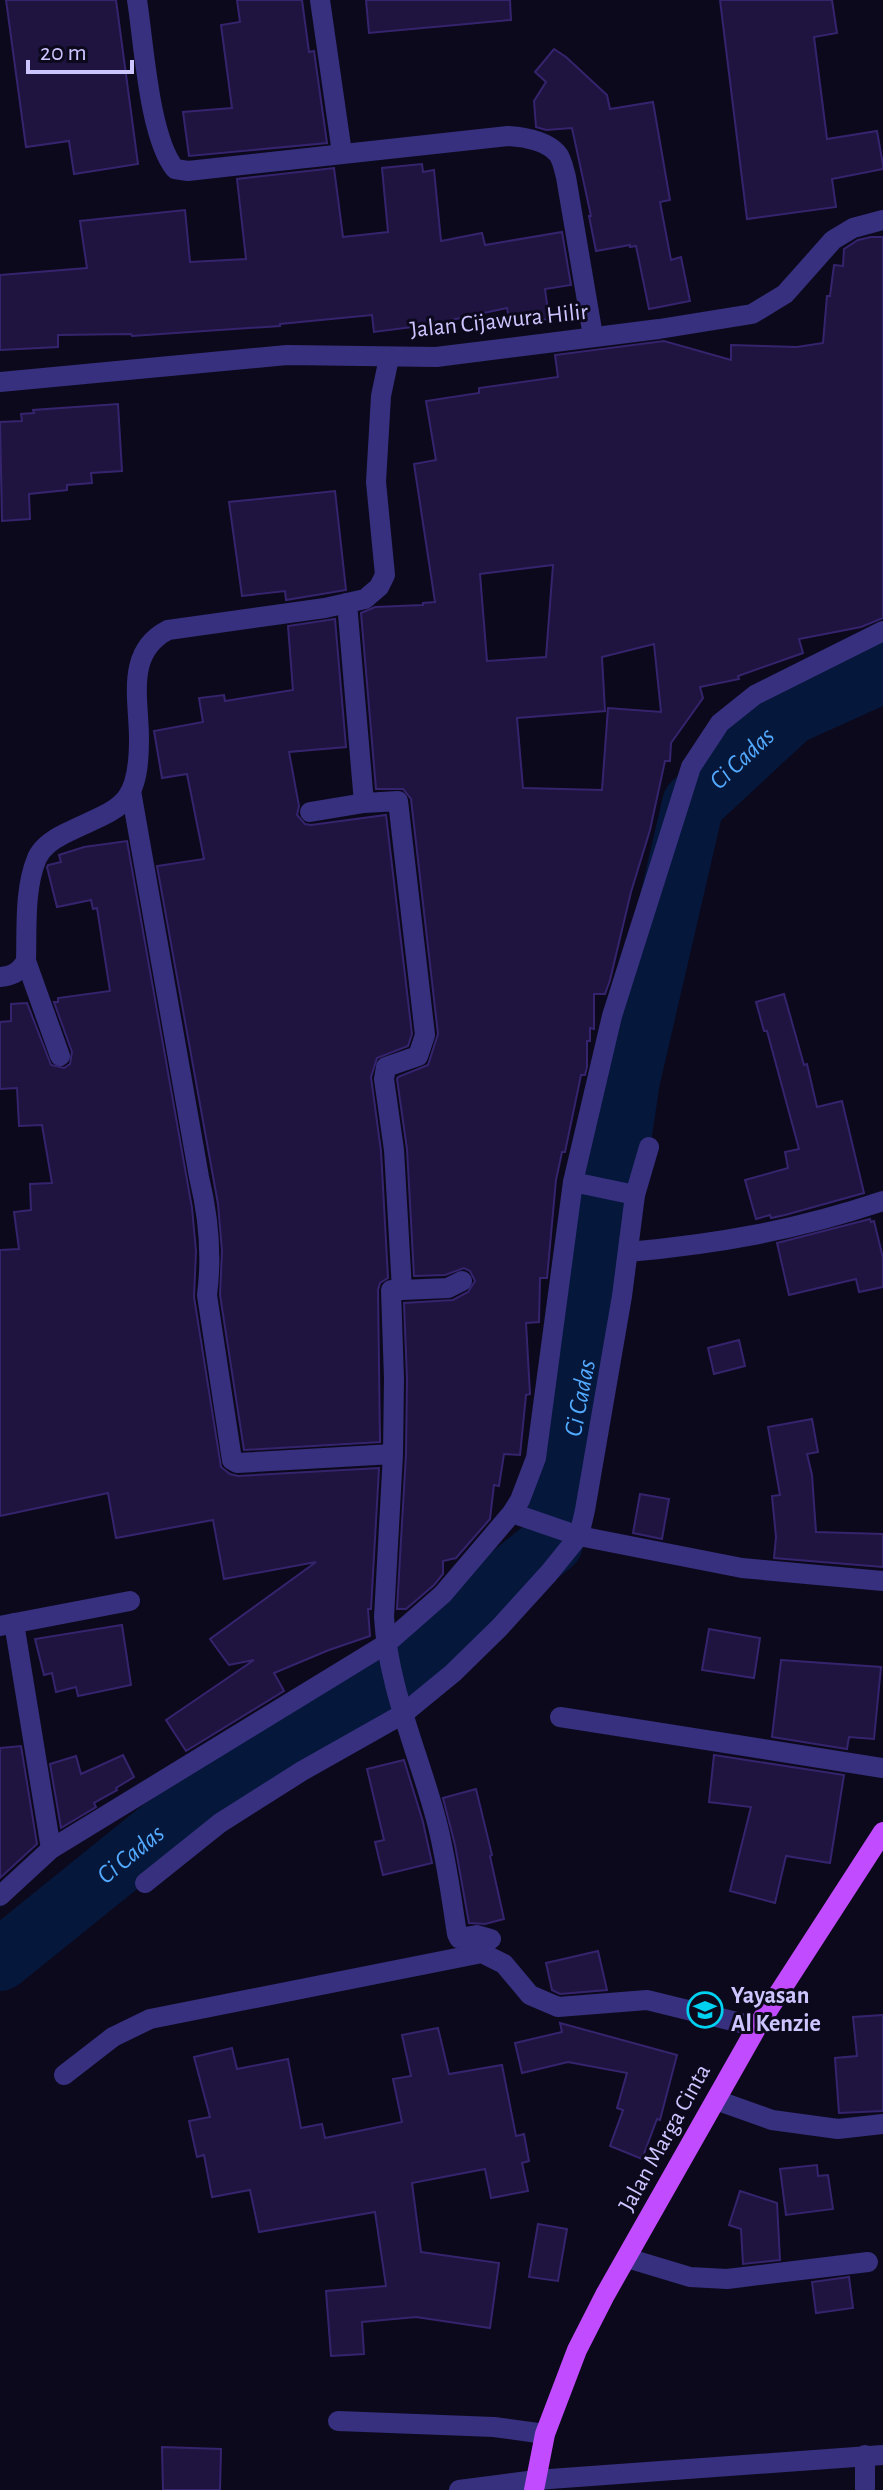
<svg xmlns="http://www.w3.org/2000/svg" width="883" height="2490" font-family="'Alegreya Sans',sans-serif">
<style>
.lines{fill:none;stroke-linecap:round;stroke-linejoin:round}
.river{stroke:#05173a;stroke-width:62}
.building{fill:#1e143f;stroke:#35246d;stroke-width:2;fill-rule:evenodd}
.minor{stroke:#36307f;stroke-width:20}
.major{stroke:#c14cff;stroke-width:20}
.labels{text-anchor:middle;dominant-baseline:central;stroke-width:6;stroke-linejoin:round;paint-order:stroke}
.street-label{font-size:24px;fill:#cdc5ff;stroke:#0d091c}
.poi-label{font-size:24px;font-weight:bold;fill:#cdc5ff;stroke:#0d091c;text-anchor:start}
.water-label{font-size:26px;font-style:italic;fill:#53aaff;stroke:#0d091c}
</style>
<rect width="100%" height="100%" fill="#0d091c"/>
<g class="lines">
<path class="river" id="s1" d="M0,1960l161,-130 214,-144 177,-143 35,-181 42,-282 64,-276 97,-90 93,-42"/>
</g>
<g class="building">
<path d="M6,0h110l22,164 -64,10 -5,-33 -43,6z"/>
<path d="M237,0h65l7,52 5,-1 13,92 -138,13 -6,-44 49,-4 -11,-83 19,-3z"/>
<path d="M366,0h144l1,20 -142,13z"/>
<path d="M720,0h112l5,33 -23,4 13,102 50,-8 6,34v4l-51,10 4,28 -89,12z"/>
<path d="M554,49l12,8 41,38 3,14 43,-7 17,98 -10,2 11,58 10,-3 9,44 -41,8 -13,-63 -6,1v-2l-34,6 -7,-35h2l-19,-88 -26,2 -10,-3 -2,-26 12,-19 -11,-10z"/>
<path d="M422,164l1,8 11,-2 7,71 41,-8 3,12 77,-13 9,53 -26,4 4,30 -39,5 -3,-16 -79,17 -54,7 -2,-17 -92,9v2l-148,10 -1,-2 -73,1v12l-58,3v-75l87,-7 -7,-47 105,-11 5,52 56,-3 -9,-80 97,-11 9,69 45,-5 -6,-64z"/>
<path d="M871,237h12v381l-22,9 -62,12 4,14 -65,23 1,3 -39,8 3,11 -32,45 -1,18h-5l-15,69 -19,62 -21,88 -5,14h-11v35l-4,-1v13h-3v26l-2,8h-4l-16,77h-3l-6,28 -9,98h-7l-1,44 -13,1 4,71 -4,1 -6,60 -16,-1 -5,32 -5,-1 -4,34 -34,39 -13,3v13l-9,11 -28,24h-9l9,-155 1,-75 -3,-76 49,-3 15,-8 7,-11 -5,-10 -6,-3 -19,7 -31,1 -7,-127 -10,-70 1,-2 30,-12 10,-31 -27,-235 -8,-10h-27l-15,-176 14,-6 48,-2v-2l12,-1 -21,-138 22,-4 -10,-59 53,-8v-5l79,-11 -3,-22 109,-14 67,19v-15l66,2 26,-4 4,-47h3l4,-31 9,1 1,-17 14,-9zM553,565l-7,92 -59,4 -7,-87zM654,644l7,68 -53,-4 -6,82 -79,-2 -6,-70 88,-7 -3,-54z"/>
<path d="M118,404l4,67 -31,2 1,10 -25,2v5l-38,4 1,25 -28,2 -2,-99 22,-1 -1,-7 13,-1 -1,-3z"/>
<path d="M335,491l11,99 -60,10 -1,-9 -43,5 -13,-94z"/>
<path d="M335,619l11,128 -57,5 10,54 -2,9 8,9 6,1 75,-10 26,219 -4,12 -31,12 -6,19 10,74 7,127 -8,5 -2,7 2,152 -136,8 -24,-155 2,-44 -4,-47 -61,-338 47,-7 -17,-85 -25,4 -8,-47 49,-9 -4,-24 25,-3 1,6 68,-11 -5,-64z"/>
<path d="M127,841l65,367 4,43 -2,46 27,170 9,7 8,2 141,-8 -8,141h-3l2,27 -41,14 -55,23 10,18 -98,60 -20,-31 88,-60 -25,5 -19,-26 106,-77 -92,17 -11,-59 -97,18 -8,-45 -108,23v-266l19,-1 -5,-37 17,-2 -1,-26 22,-1 -10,-58 -23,1 -2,-38 -17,1v-67l11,-1v-17l16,-1 24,62 13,3 6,-4 2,-12 -18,-50h4v-4l52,-7 -13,-83 -4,1 -2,-9 -34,7 -10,-40 1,-2 13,-3 -2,-7 25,-8z"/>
<path d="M784,994l20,71 3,-1 10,43 25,-6 22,92 -79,22 -14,3 -1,-3 -14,4 -11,-39 43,-12 -3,-16 14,-3 -32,-118h-3l-8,-29z"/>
<path d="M870,1219l1,3 3,-1 9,37v29l-24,5 -3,-13 -67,16 -12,-52z"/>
<path d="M739,1340l6,26 -31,8 -6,-26z"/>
<path d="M812,1419l6,33 -11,2 5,21 4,57 67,2v33l-109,-9 2,-21 -4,-41 8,-1 -12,-68z"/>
<path d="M640,1494l29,5 -7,40 -29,-6z"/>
<path d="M122,1625l9,60 -53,11 -2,-9 -20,5 -4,-19 -8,2 -9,-36z"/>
<path d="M709,1629l51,9 -6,40 -52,-8z"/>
<path d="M781,1660l100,7 -7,72 -25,-2 -2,12 -75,-12z"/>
<path d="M21,1746l16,98 -37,34v-130z"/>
<path d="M123,1755l11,22 -18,11 1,2 -23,13 2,4 -35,21 -11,-64 26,-8 5,18z"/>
<path d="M714,1755l130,20 -14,88 -44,-7 -11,47 -45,-12 21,-84 -42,-5z"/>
<path d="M404,1760l19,62 9,41 -49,12 -8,-33 9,-2 -17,-71z"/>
<path d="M476,1789l16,66 -2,1 14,63 -19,5 -16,-1 -14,-78 -12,-47z"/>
<path d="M598,1951l9,39 -47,4 -8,-4 -6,-27z"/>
<path d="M883,2015v96l-44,2 -4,-55 22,-2 -4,-39z"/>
<path d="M560,2023l117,32 -17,65 -3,-1 -15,40 -32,-13 13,-36 -6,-2 10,-35 -59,-11 -46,11 -7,-30 47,-11z"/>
<path d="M438,2028l11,46 53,-9 14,71 8,-2 5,27 -7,2 6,28 -37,7 -6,-29 -73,14 9,69 78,11 -9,65 -74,-11 -54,5 2,32 -33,2 -5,-65 60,-5 -11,-74 -116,20 -9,-42 -38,7 -8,-42 -7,2 -8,-36 21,-4 -16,-60 38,-9 5,21 51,-10 13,69 21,-4 3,14 77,-16 -9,-43 18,-3 -9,-41z"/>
<path d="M817,2165l1,11 10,-1 5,34 -47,6 -6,-46z"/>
<path d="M740,2191l37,12 3,57 -37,4 -2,-35 -12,-4z"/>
<path d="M538,2224l29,5 -9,52 -29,-4z"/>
<path d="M849,2277l4,31 -37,5 -4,-31z"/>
<path d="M162,2447l59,2 -1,41h-57z"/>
</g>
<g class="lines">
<g class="minor">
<path d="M137,0c7,44 12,137 38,169l13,2 320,-35c16,1 37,4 49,17 5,5 7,17 9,24l27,159"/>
<path d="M320,0l22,153"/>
<path d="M0,382l287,-27 149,2 223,-28 93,-15 33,-20 48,-54 20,-12 30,-8"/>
<path d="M347,603l17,200 34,-2 27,234 -7,21 -32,11 -2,12 10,71 8,140h-11l3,89 -1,75 -9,163c4,71 34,134 52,202 10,37 15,76 21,115l2,4 18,-3 14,4"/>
<path d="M131,791l68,386c9,37 13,80 8,118l25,165 5,3 156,-9"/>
<path d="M310,812l54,-9"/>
<path d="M26,961l34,95"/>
<path d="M0,977c13,-1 19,-5 26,-16 1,-33 -2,-72 11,-103 5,-11 17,-19 27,-24 54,-27 75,-23 75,-95 0,-40 -14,-87 29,-109l157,-22 40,-9 14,-12 6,-12 -9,-93 5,-86 8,-38"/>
<path d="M573,1182l62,13"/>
<path d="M628,1252c90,-8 169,-22 255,-51"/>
<path d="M402,1290l46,-2 14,-7"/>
<path d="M512,1513l67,23 163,32 141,13"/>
<path d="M14,1623l37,226"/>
<path d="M0,1626l130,-25"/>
<path d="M560,1717l323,51"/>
<path d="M145,1883l75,-60 82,-52 101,-57 50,-41 47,-46 49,-54 30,-37 6,-26 37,-214 13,-101 14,-48"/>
<path d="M0,1896l51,-47 335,-205 57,-50 69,-81 8,-13 16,-42 37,-276 39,-166 79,-249 29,-44 35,-28 128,-64"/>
<path d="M64,2075l49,-38 37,-18 332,-66 22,11 26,31 28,12 89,-7 110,27"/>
<path d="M716,2100l56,20 66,9 45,-5"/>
<path d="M627,2258l63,19 37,2 141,-17"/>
<path d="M338,2421l156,6 51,7"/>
<path d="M459,2490l77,-10 347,-25"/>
<path d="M865,2490v-35"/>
</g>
<path class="major" d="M534,2490l11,-56 32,-84 28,-55 152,-268 126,-195"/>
</g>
<defs>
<symbol id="school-ring" viewBox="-11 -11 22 22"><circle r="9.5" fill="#0d091c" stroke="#00d1f0" stroke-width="1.5"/><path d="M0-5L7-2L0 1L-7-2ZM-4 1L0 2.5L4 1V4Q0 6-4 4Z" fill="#00d1f0"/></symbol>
</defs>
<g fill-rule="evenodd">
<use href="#school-ring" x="685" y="1990" width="40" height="40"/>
</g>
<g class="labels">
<g class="street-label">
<text transform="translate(499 321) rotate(-6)">Jalan Cijawura Hilir</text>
<text transform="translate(665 2138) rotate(-61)">Jalan Marga Cinta</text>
</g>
<g class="poi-label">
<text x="731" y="1996">Yayasan<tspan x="731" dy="28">Al Kenzie</tspan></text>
</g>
<g class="water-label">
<text stroke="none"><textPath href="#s1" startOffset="1512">Ci Cadas</textPath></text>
<text stroke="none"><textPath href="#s1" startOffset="840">Ci Cadas</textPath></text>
<text stroke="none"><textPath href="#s1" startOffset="168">Ci Cadas</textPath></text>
</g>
</g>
<path d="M28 60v12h104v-12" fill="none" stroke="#cdc5ff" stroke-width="4"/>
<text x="40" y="60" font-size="24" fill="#cdc5ff" stroke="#0d091c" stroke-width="6" paint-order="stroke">20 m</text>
</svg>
